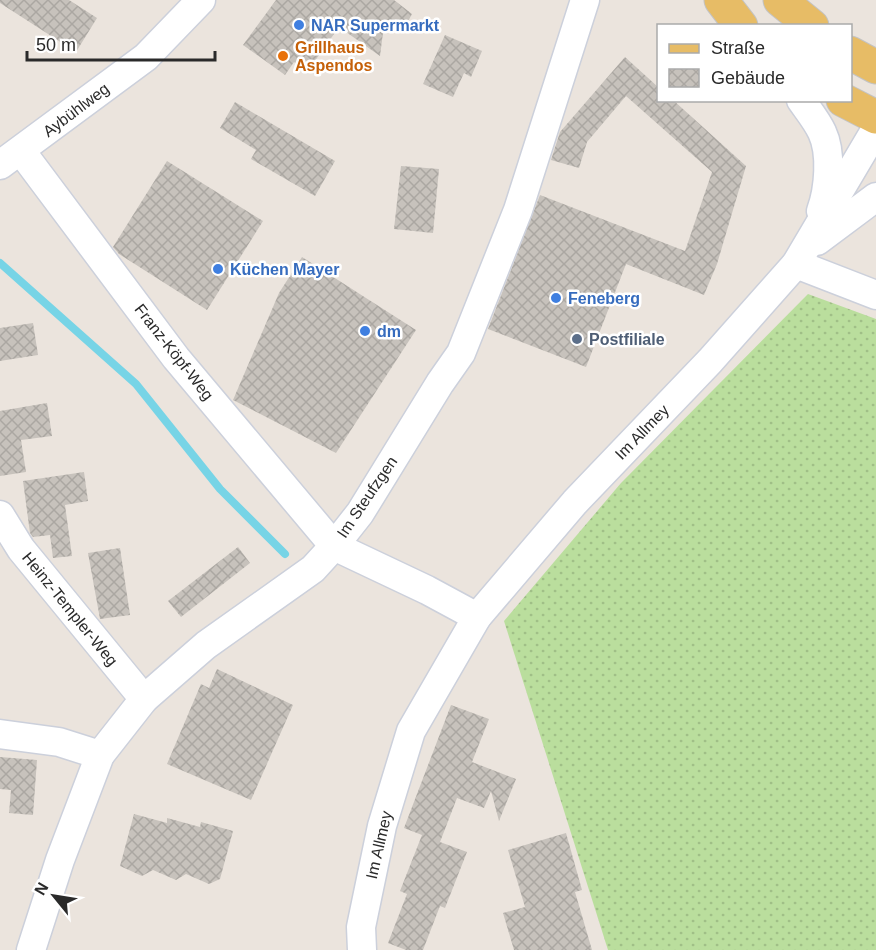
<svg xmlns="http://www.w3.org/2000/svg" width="876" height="950" font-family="Helvetica,sans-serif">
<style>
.grass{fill:url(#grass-dots)}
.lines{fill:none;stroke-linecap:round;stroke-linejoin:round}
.stream{stroke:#77d4e6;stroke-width:8}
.building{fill:url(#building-cross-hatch)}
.minor-casing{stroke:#ccd0db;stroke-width:31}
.primary-casing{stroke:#c3c3c3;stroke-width:35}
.minor{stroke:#fff;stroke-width:28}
.primary{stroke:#e7bc66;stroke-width:33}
.shop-dot{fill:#3f7fe0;stroke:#fff;stroke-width:2}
.food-dot{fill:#e8710a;stroke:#fff;stroke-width:2}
.service-dot{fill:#5c6f8a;stroke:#fff;stroke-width:2}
.labels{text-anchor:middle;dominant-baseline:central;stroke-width:5;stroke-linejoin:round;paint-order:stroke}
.shop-label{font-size:16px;font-weight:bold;fill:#366cbe;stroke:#fff;text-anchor:start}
.food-label{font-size:16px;font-weight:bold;fill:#c56008;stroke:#fff;text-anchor:start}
.street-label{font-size:16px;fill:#2a2a2a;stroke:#fff}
.service-label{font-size:16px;font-weight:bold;fill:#4e5e75;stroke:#fff;text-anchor:start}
</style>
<defs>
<pattern id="grass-dots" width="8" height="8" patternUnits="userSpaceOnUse" patternTransform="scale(1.5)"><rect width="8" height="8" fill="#bade9d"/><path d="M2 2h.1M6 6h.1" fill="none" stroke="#a0bf87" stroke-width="1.8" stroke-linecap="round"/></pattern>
<pattern id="building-cross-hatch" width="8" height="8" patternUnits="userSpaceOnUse" patternTransform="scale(1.5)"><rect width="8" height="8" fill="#c7c2bc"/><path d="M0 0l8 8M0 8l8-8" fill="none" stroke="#aba7a2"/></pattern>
</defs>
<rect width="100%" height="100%" fill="#ebe4dd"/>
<path class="grass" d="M808,294l68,25v631h-268l-104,-329 117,-138z"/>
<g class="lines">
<path class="stream" d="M0,263l136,121 84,105 65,65"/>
</g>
<g class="building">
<path d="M0,0h69l28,18 -21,34 -76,-49z"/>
<path d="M276,0h118l18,14 -8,15 -20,-4 -4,31 -41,-29 -32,45 -13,-10 -9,13 -42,-30z"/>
<path d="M445,35l37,16 -11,26 -7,-4 -11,24 -30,-13z"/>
<path d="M625,57l33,30v13h15l73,66 -29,98 -13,31 -78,-31 -40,103 -98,-38 52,-134 145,56 27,-79 -86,-76 -39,46 -8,26 -28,-8 9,-28z"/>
<path d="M235,102l100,59 -20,35 -64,-37 5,-9 -36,-22z"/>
<path d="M167,161l96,60 -56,89 -88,-56 -6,-7z"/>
<path d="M401,166l38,3 -6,64 -39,-4z"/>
<path d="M302,257l114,73 -80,123 -103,-53 46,-107z"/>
<path d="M33,323l5,32 -38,6v-33z"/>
<path d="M47,403l5,33 -31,4 5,32 -26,4v-65z"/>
<path d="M84,472l4,29 -23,4 7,51 -19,2 -3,-23 -17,2 -3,-4 -7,-52z"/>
<path d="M238,547l12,16 -69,54 -13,-16z"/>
<path d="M120,548l10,67 -30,4 -12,-66z"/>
<path d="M217,669l76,36 -42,95 -84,-36 34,-80 8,4z"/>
<path d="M451,705l38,14 -17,43 44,17 -17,42 -8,-30 -7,17 -27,-10 -17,44 27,10 -22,56 -5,-2 -17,44h-17l-18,-7 19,-49 -7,-3 22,-56 -18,-7z"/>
<path d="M0,757l37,3 -4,55 -24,-2 2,-23 -11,-1z"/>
<path d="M134,814l33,9v-5l33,9 1,-5 32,9 -13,48 -11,5 -23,-10 -10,6 -23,-10 -11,6 -22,-10z"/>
<path d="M566,833l16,57 -7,2 17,58h-78l-11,-37 22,-6 -17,-57z"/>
</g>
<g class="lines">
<defs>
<g id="minor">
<path d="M801,100c7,10 16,21 21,32 10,21 7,57 -1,79"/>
<path d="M21,151l155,207 158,188 93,44 50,27"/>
<path d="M0,165l146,-108 55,-57"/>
<path d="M817,241l59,-44"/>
<path d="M796,264l80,31"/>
<path d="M0,515l21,34 123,150"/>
<path d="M0,734l59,8 41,13"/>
<path d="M31,950l29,-90 40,-105 44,-56 62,-54 107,-76 21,-23 26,-33 80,-130 21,-30 57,-143 67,-210"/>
<path d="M362,950l-1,-23 21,-101 29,-95 66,-114 98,-115 135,-141 86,-97 80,-135"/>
</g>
<g id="primary">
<path d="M721,0l20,26"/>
<path d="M780,0l32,26"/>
<path d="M850,53l26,14"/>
<path d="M843,100l33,17"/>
</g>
</defs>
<use href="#minor" class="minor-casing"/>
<use href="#primary" class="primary-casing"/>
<use href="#minor" class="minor"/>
<use href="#primary" class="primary"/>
</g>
<g class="shop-dot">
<circle cx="299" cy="25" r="6"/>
<circle cx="218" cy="269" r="6"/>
<circle cx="556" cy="298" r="6"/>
<circle cx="365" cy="331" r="6"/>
</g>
<circle class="food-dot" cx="283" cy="56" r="6"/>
<circle class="service-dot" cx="577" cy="339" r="6"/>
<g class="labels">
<g class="shop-label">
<text x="311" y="25">NAR Supermarkt</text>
<text x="230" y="269">Küchen Mayer</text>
<text x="568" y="298">Feneberg</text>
<text x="377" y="331">dm</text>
</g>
<g class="food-label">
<text x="295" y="47">Grillhaus<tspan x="295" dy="18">Aspendos</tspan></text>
</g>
<g class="street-label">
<text transform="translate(76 110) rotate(-37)">Aybühlweg</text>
<text transform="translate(174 352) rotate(52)">Franz-Köpf-Weg</text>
<text transform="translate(642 432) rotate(-46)">Im Allmey</text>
<text transform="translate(367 497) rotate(-56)">Im Steufzgen</text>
<text transform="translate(70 609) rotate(51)">Heinz-Templer-Weg</text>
<text transform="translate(379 845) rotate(-77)">Im Allmey</text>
</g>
<g class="service-label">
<text x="589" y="339">Postfiliale</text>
</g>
</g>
<rect x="657" y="24" width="195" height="78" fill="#ffffff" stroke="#aaaaaa" stroke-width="1.5"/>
<rect x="669" y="44" width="30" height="9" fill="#e7bc66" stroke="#aaaaaa" stroke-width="1.5"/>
<text x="711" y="54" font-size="18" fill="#2a2a2a">Straße</text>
<rect x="669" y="69" width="30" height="18" fill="url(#building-cross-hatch)" stroke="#aaaaaa" stroke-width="1.5"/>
<text x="711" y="84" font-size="18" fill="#2a2a2a">Gebäude</text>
<g transform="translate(54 896) rotate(300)" stroke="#ffffff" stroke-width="4.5" paint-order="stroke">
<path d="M0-4.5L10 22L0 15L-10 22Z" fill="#2a2a2a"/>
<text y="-9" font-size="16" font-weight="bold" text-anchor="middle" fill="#2a2a2a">N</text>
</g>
<path d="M27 51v9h188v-9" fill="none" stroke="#2a2a2a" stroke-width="3"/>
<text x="36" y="51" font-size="18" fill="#2a2a2a" stroke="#ffffff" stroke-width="4.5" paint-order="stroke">50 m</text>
</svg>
